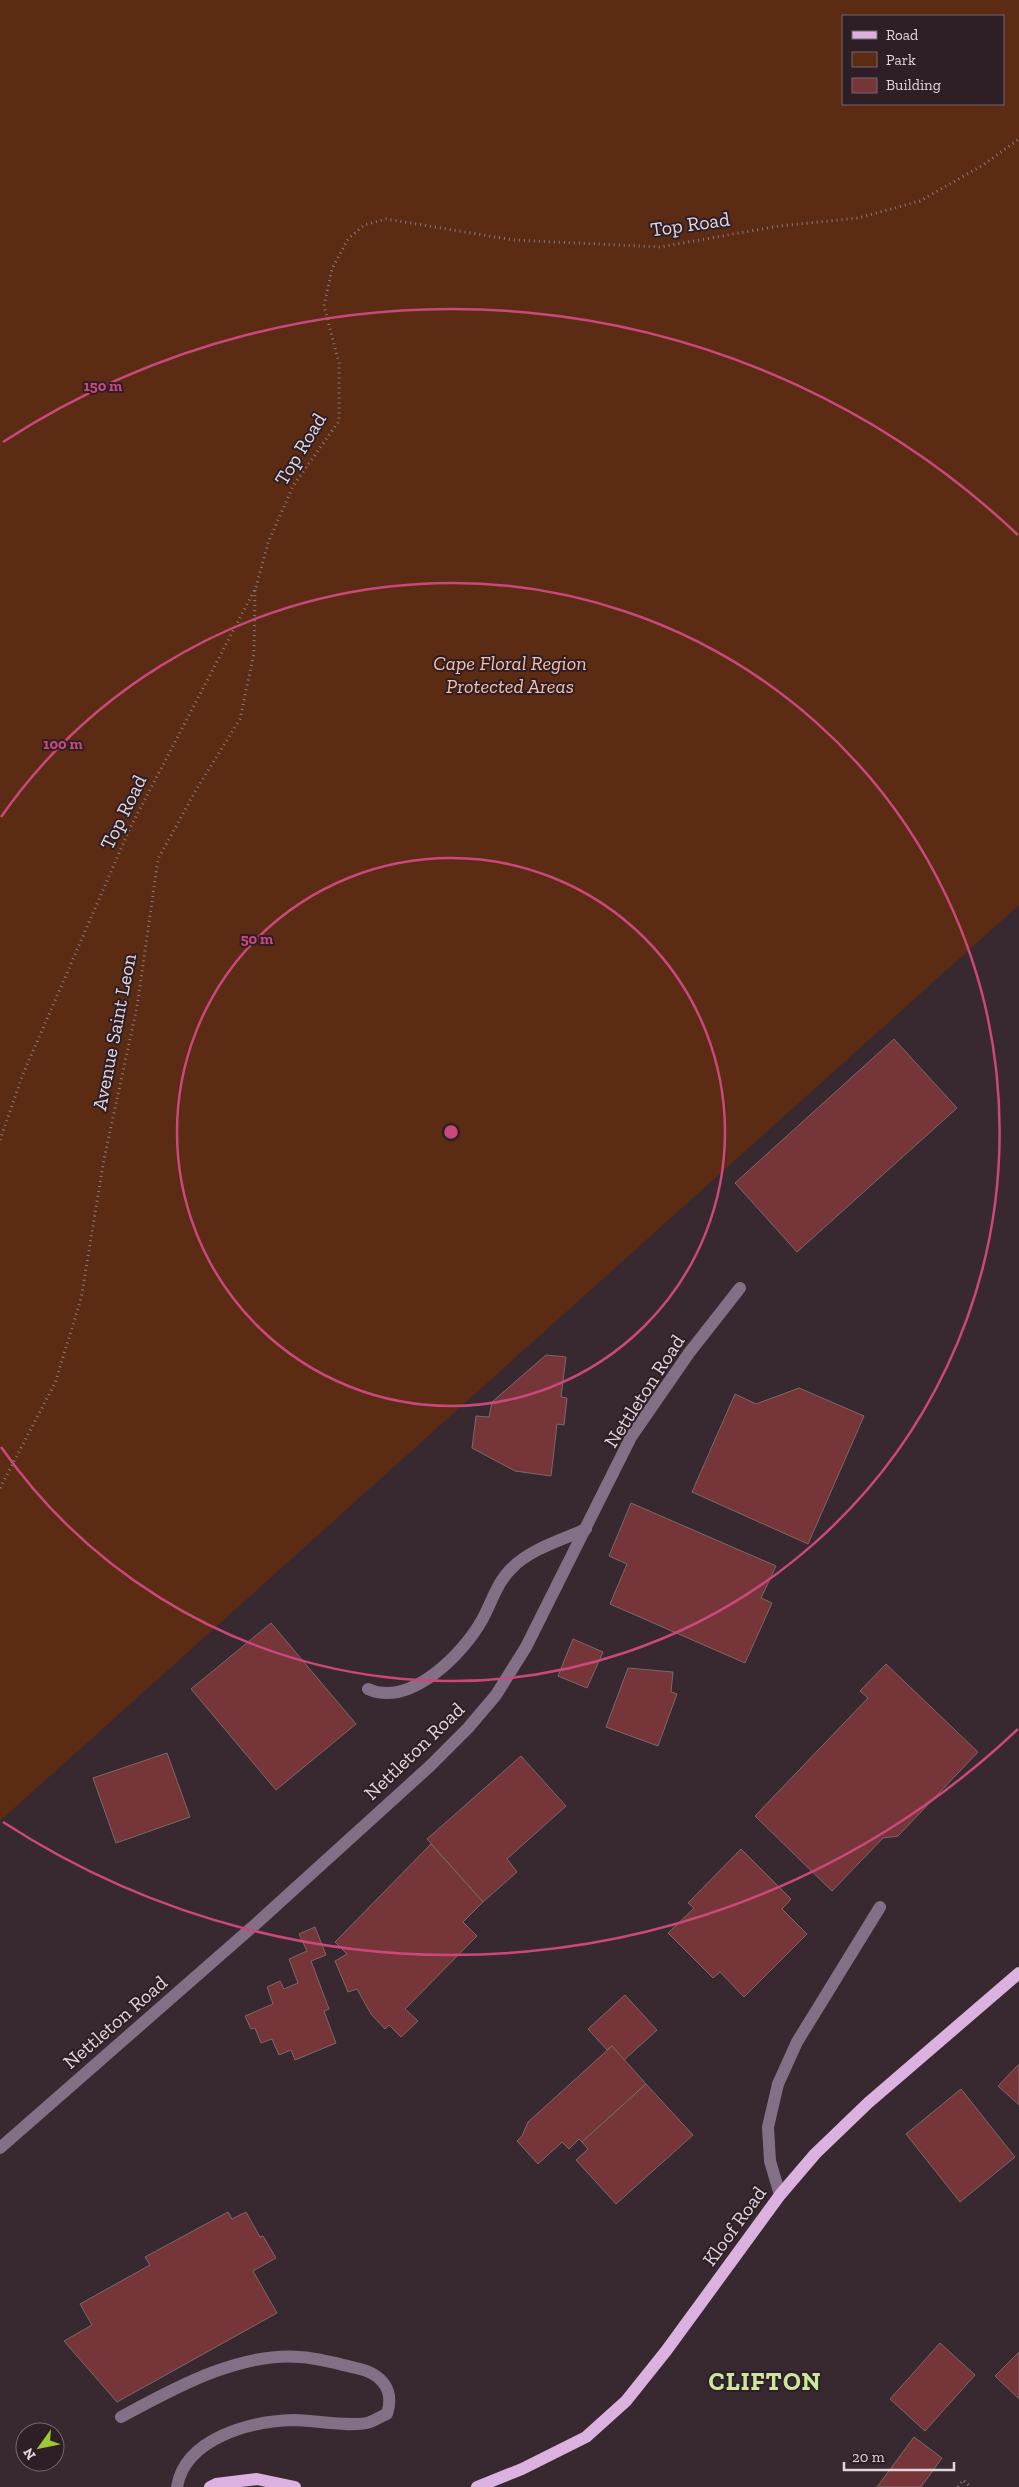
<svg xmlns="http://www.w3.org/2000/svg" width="1019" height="2487" font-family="'Zilla Slab',serif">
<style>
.green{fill:#5b2b14;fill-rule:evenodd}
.building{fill:#753539;stroke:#7d6869}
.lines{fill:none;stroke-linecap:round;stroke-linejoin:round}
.path{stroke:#887b81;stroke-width:3;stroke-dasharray:1 4;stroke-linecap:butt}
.minor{stroke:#847086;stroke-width:12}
.major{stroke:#dbb1df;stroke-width:12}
.ring{fill:none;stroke:#ca487b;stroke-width:2.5}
.labels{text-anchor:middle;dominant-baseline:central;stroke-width:4;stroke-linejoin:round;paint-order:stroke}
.street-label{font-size:20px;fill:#e1d6db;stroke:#2e1e25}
.park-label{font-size:20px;font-style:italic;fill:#f8c0a8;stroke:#2e1e25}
.district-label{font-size:25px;font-weight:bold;letter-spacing:1px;fill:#cbe79e;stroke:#2e1e25}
.centre{fill:#ca487b;stroke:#2e1e25;stroke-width:2.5}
.ring-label{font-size:15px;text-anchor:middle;font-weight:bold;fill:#ca487b;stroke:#2e1e25;stroke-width:4;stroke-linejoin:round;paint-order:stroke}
</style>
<rect width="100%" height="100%" fill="#38282f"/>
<path class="green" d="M0,0h1019v905l-1019,916zM1003,16v88h-160v-88z"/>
<g class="building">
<path d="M894,1039l63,69 -160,144 -62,-69z"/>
<path d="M546,1355l20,2 -5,40 6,1 -3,27 -7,-1 -6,52 -36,-5 -43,-23 4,-32 13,1 3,-15z"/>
<path d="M799,1388l65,28 -56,128 -116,-52 43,-98 21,10z"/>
<path d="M631,1503l145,63 -15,32 11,5 -27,60 -135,-59 17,-40 -18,-8z"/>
<path d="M271,1623l85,101 -80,66 -85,-101z"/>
<path d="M573,1639l30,13 -16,36 -29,-12z"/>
<path d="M886,1664l92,88 -80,84 -15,2 -51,53 -77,-75 113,-118 -8,-7z"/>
<path d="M628,1668l45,4 -2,20 6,2 -19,52 -52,-19z"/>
<path d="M167,1753l23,64 -74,26 -23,-65z"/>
<path d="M521,1756l45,50 -59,53 10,13 -34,30 -56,-63z"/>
<path d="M431,1844l52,58 -20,20 14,14 -72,73 13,12 -17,16 -12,-12 -4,4 -14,-15 -14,-25 -9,3 -13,-31 12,-7 -12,-12z"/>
<path d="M741,1849l50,50 -9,10 25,25 -63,63 -24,-25 -7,6 -45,-45 26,-25 -6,-5z"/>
<path d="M315,1927l11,28 -15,6 18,48 -5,2 12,32 -41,17 -4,-10 -12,5 -7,-16 -11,4 -6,-15 -4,1 -6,-13 28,-12 -6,-17 13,-6 4,8 14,-6 -9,-24 18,-8 -8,-17z"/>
<path d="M625,1995l32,35 -33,30 -12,-14 -5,4 -19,-21z"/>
<path d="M612,2046l34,38 -64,58 -3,-3 -10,10 -7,-7 -24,22 -21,-23 5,-5 6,-14z"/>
<path d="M1019,2064v41l-21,-19z"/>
<path d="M646,2084l47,51 -77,69 -40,-44 12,-11 -6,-7z"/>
<path d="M961,2089l54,68 -55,45 -54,-68z"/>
<path d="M228,2212l4,7 14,-7 14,25 3,-1 13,22 -23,13 24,42 -160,89 -53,-61 28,-16 -12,-21 70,-39 -5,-8z"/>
<path d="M940,2343l35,32 -50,56 -35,-32z"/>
<path d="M1019,2352v47l-24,-23z"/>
<path d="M914,2437l28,21 -21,29h-44z"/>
</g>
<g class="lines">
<g class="path">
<path d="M0,1140l23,-66 107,-246 126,-241 12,-44 25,-57 46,-65v-58l-15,-57 8,-37 16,-30 16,-14 22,-6 128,21 146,7 119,-21 79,-8 62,-17 63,-36 36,-26"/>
<path d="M0,1488l55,-105 26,-84 23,-140 33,-152 21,-148 38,-69 44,-71 14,-66 1,-64"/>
<path d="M958,2487l5,-7 8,7"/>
</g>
<g class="minor">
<path d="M368,1689c42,19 95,-35 114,-69 10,-18 15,-38 30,-52 18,-19 50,-28 74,-39"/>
<path d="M0,2148l257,-225 173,-157 38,-38 28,-33 30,-48 105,-210 58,-84 51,-65"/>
<path d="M780,2195l-10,-34 -2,-34 10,-43 19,-42 83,-135"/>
<path d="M121,2417c52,-28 117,-65 179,-60 19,1 38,7 56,11 25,5 39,21 31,46 -6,2 -11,6 -17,8 -16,6 -58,-2 -76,-2 -43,1 -109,18 -117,67"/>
</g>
<g class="major">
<path d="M210,2487l6,-3 41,-5 38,8"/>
<path d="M477,2487l45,-18 64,-32 40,-36 40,-50 114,-156 35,-41 53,-51 151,-130"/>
</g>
</g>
<g class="ring">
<circle cx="451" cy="1132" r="274"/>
<path d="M1 817A549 549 0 1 1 1 1447"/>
<path d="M1018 1729A823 823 0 0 1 3 1822M3 442A823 823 0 0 1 1018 535"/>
</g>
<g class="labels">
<g class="street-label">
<text transform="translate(690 224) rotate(-8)">Top Road</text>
<text transform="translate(300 449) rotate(-59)">Top Road</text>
<text transform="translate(123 812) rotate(-64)">Top Road</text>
<text transform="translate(114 1032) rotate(-79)">Avenue Saint Leon</text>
<text transform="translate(644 1391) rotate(-57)">Nettleton Road</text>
<text transform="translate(414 1751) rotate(-44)">Nettleton Road</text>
<text transform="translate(115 2022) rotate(-41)">Nettleton Road</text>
<text transform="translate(734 2226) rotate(-54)">Kloof Road</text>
</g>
<g class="park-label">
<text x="510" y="663">Cape Floral Region<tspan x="510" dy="23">Protected Areas</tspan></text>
</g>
<g class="district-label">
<text x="765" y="2381">CLIFTON</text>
</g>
</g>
<circle cx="451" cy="1132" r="8" class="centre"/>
<g class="ring-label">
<text x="103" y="391">150 m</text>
<text x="63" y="749">100 m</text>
<text x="257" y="944">50 m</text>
</g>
<rect x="842" y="15" width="162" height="90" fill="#2e1e25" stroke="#76686e"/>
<rect x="852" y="31" width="25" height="8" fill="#dbb1df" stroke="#76686e"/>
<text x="886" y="40" font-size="15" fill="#e1d6db">Road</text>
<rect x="852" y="52" width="25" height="15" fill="#5b2b14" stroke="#76686e"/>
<text x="886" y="65" font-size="15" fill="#e1d6db">Park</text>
<rect x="852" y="78" width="25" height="15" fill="#753539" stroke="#76686e"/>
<text x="886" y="90" font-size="15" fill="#e1d6db">Building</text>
<g transform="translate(40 2447) rotate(237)"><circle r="24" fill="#2e1e25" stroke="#76686e"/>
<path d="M0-4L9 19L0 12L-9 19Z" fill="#9cca31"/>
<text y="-8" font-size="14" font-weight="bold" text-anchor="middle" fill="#e1d6db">N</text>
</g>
<path d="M844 2462v8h110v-8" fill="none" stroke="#e1d6db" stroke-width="2.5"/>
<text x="852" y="2462" font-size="15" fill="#e1d6db" stroke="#2e1e25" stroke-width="4" paint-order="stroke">20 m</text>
</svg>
